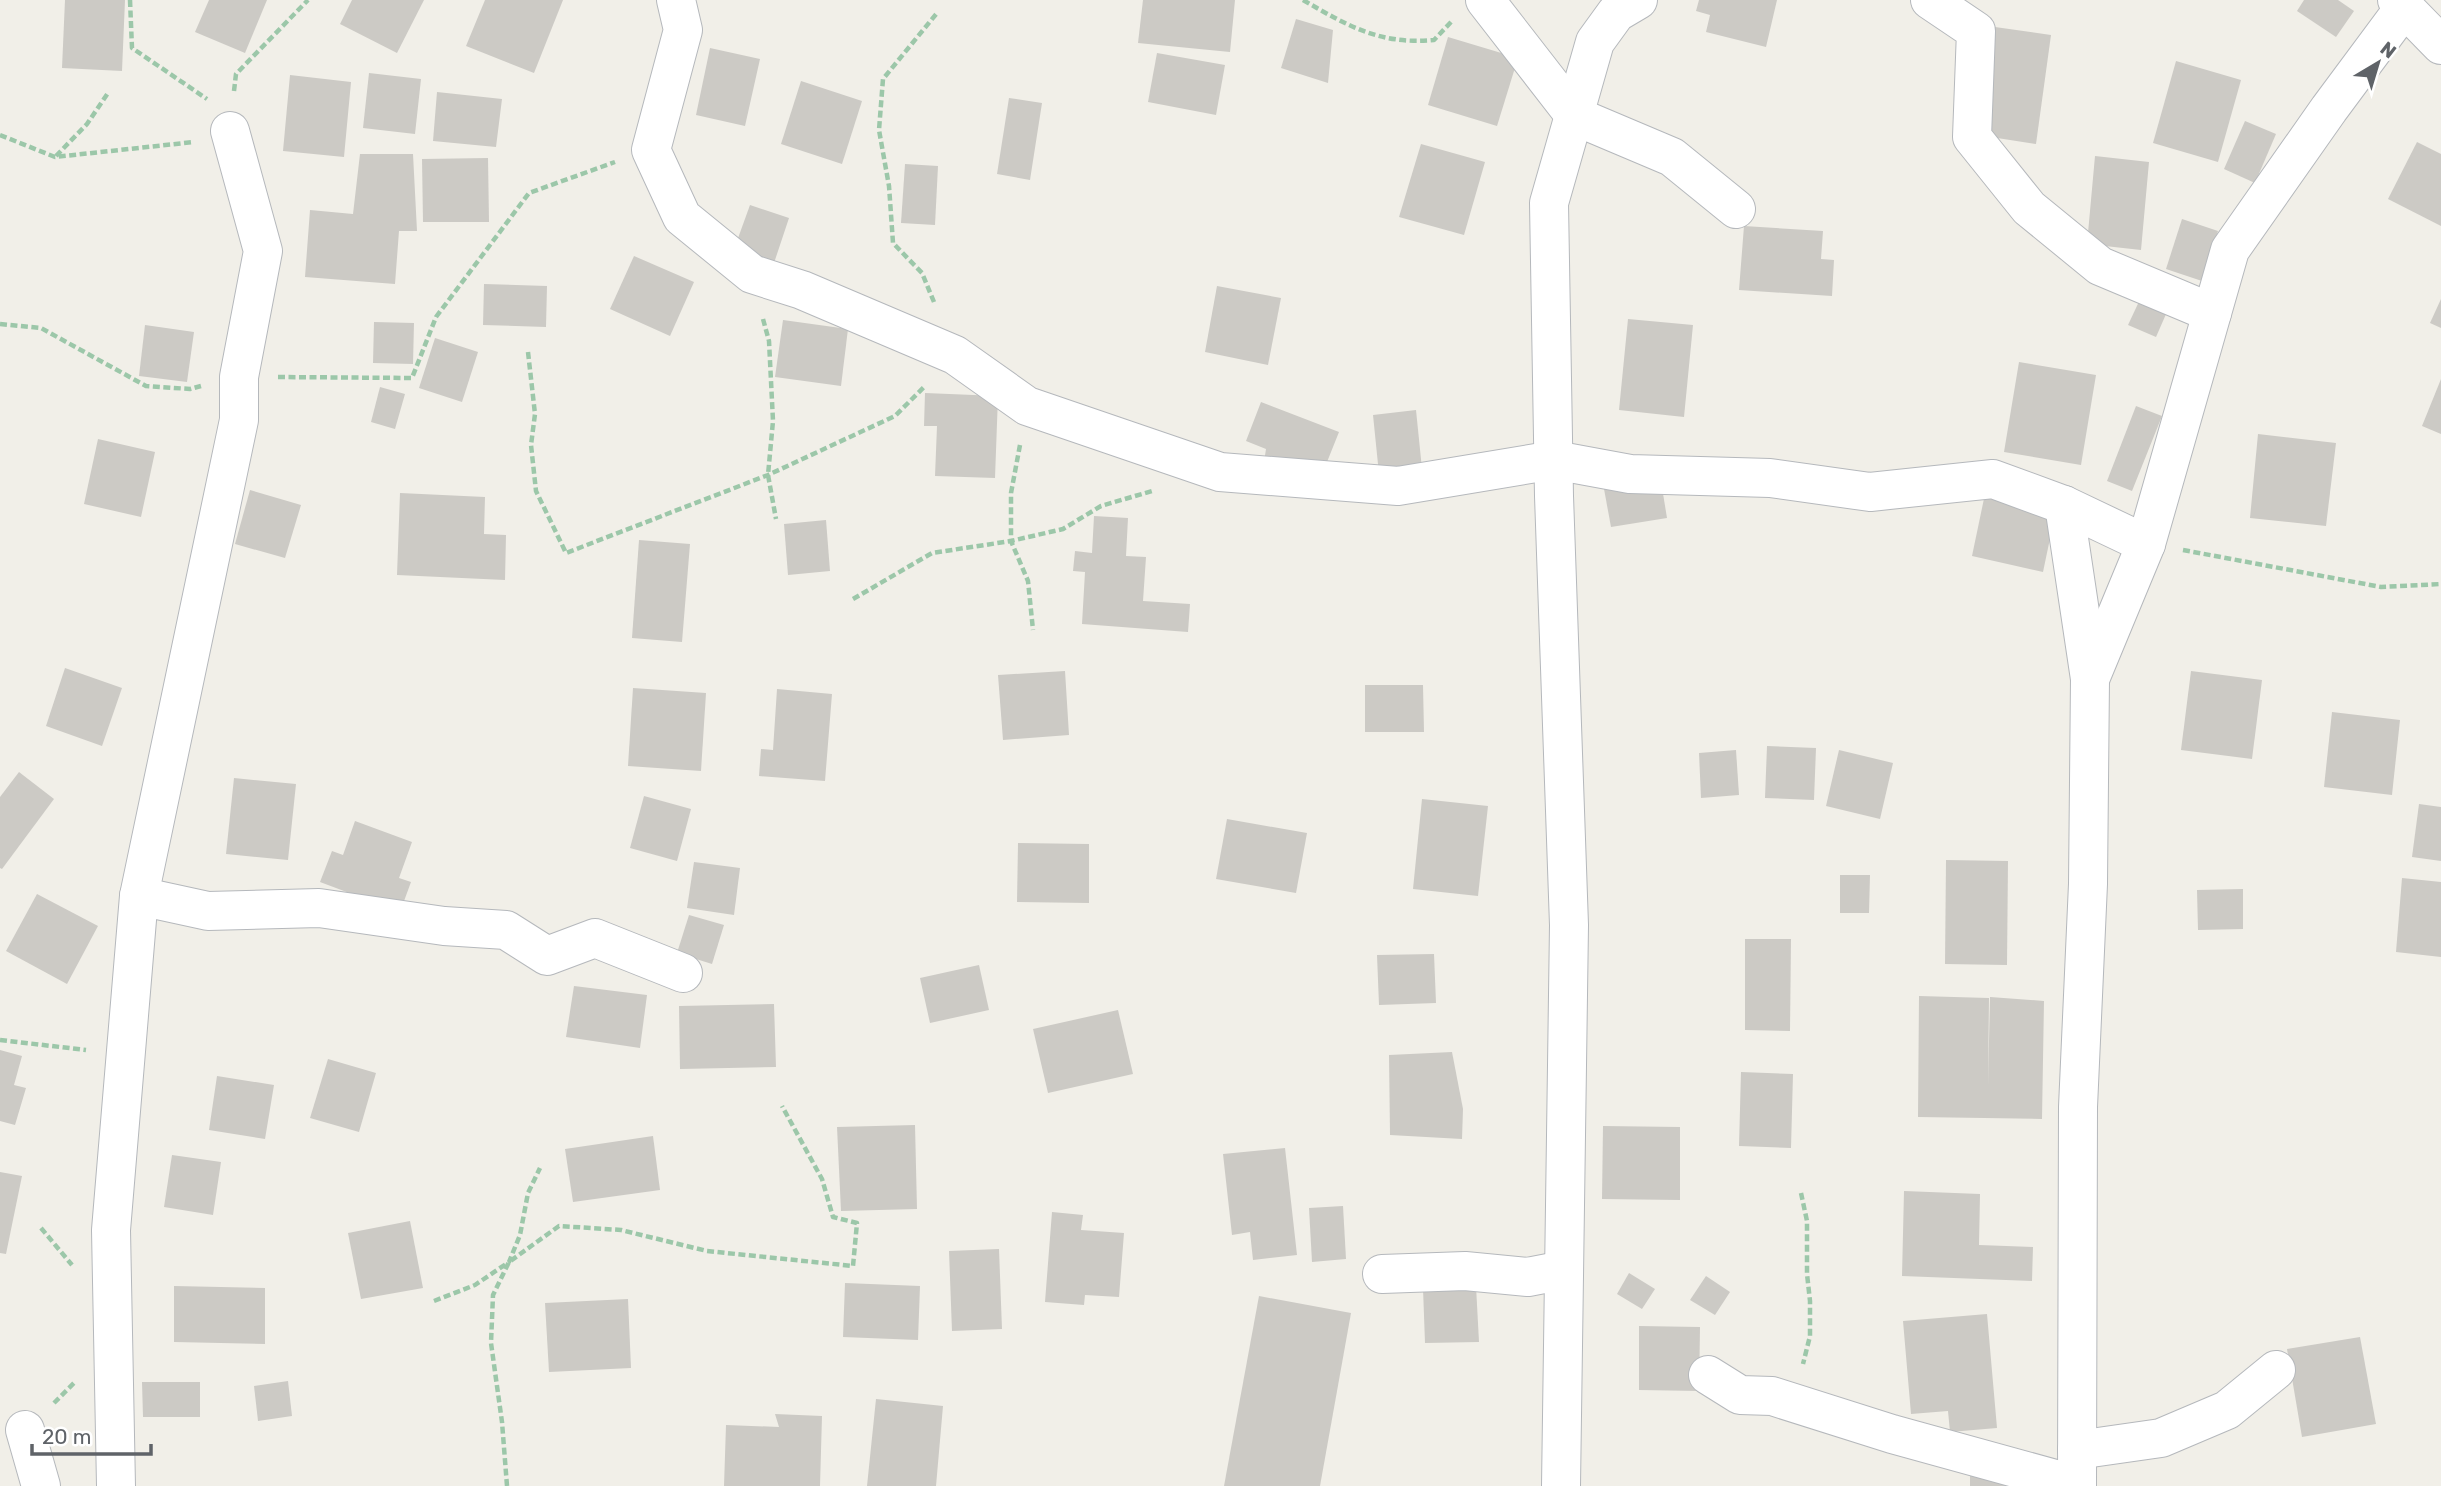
<svg xmlns="http://www.w3.org/2000/svg" width="2441" height="1486" font-family="Rubik,sans-serif">
<style>
.building{fill:#cccac5}
.lines{fill:none;stroke-linecap:round;stroke-linejoin:round}
.street-casing{stroke:#b5b8bc;stroke-width:40}
.path{stroke:#9cc7a9;stroke-width:4.5;stroke-dasharray:7 3.5;stroke-linecap:butt}
.street{stroke:#fff;stroke-width:38}
</style>
<rect width="100%" height="100%" fill="#f1efe8"/>
<g class="building">
<path d="M65,0h60l-3,71 -60,-3z"/>
<path d="M209,0h58l-22,53 -50,-21z"/>
<path d="M352,0h72l-27,53 -57,-29z"/>
<path d="M485,0h78l-29,73 -68,-27z"/>
<path d="M1143,0h92l-5,52 -92,-9z"/>
<path d="M1699,0h78l-11,47 -60,-15 4,-17 -14,-4z"/>
<path d="M2304,0h34l16,11 -18,26 -39,-26z"/>
<path d="M1296,19l37,11 -5,53 -47,-15z"/>
<path d="M1995,27l56,8 -15,109 -58,-9z"/>
<path d="M1448,37l70,21 -21,68 -69,-21z"/>
<path d="M710,48l50,11 -15,67 -49,-11z"/>
<path d="M1157,53l68,12 -9,50 -68,-13z"/>
<path d="M2176,61l65,19 -23,82 -65,-19z"/>
<path d="M369,73l52,6 -6,55 -52,-6z"/>
<path d="M290,75l61,7 -7,75 -61,-6z"/>
<path d="M801,81l61,20 -20,63 -61,-20z"/>
<path d="M437,92l65,7 -6,48 -63,-6z"/>
<path d="M1009,98l33,5 -12,77 -33,-6z"/>
<path d="M2245,121l31,13 -21,49 -31,-14z"/>
<path d="M2417,142l24,12v72l-53,-27z"/>
<path d="M1421,144l64,18 -21,73 -65,-18z"/>
<path d="M360,154h53l4,77h-18l-4,53 -90,-7 5,-67 43,4z"/>
<path d="M2095,156l54,6 -8,88 -54,-6z"/>
<path d="M488,158l1,64h-66l-1,-63z"/>
<path d="M905,164l33,2 -3,59 -34,-2z"/>
<path d="M750,205l39,13 -16,48 -40,-14z"/>
<path d="M2182,219l36,12 -16,50 -36,-12z"/>
<path d="M1744,226l79,5 -2,28 13,1 -2,36 -93,-6z"/>
<path d="M634,256l60,26 -24,54 -60,-27z"/>
<path d="M484,284l63,2 -1,41 -63,-2z"/>
<path d="M1217,286l64,12 -13,67 -63,-13z"/>
<path d="M2143,293l27,12 -14,32 -28,-12z"/>
<path d="M2441,299v29l-11,-5z"/>
<path d="M1628,319l65,6 -9,92 -65,-7z"/>
<path d="M783,320l65,9 -7,57 -66,-9z"/>
<path d="M374,322l40,1 -1,41 -40,-1z"/>
<path d="M145,325l49,7 -7,50 -48,-6z"/>
<path d="M435,338l43,14 -16,50 -43,-14z"/>
<path d="M2019,362l77,13 -15,90 -77,-13z"/>
<path d="M2441,379v55l-19,-8z"/>
<path d="M380,387l25,7 -10,35 -24,-7z"/>
<path d="M925,393l73,3 -3,82 -60,-2 2,-50h-13z"/>
<path d="M1261,402l78,30 -14,35 -61,-5 2,-13 -20,-8z"/>
<path d="M2136,406l26,10 -30,75 -25,-10z"/>
<path d="M1416,410l6,59 -43,5 -6,-59z"/>
<path d="M2258,434l78,9 -10,83 -76,-8z"/>
<path d="M98,439l57,13 -14,65 -57,-13z"/>
<path d="M1657,457l10,61 -56,9 -11,-60z"/>
<path d="M1986,489l71,16 -14,67 -71,-16z"/>
<path d="M250,490l51,15 -16,53 -50,-14z"/>
<path d="M400,493l85,4 -1,37 22,1 -1,45 -108,-5z"/>
<path d="M1094,516l34,2 -2,38 20,1 -3,44 47,3 -2,28 -106,-8 3,-52 -12,-1 2,-20 17,2z"/>
<path d="M826,520l4,51 -42,4 -4,-51z"/>
<path d="M639,540l51,4 -8,98 -50,-4z"/>
<path d="M65,668l57,20 -20,58 -56,-20z"/>
<path d="M1065,671l4,64 -66,5 -5,-65z"/>
<path d="M2191,671l71,9 -10,79 -71,-9z"/>
<path d="M1365,685h58l1,47h-59z"/>
<path d="M633,688l73,5 -5,78 -73,-5z"/>
<path d="M777,689l55,5 -7,87 -66,-5 2,-27 12,1z"/>
<path d="M2332,712l68,8 -8,75 -68,-8z"/>
<path d="M1767,746l49,2 -2,52 -49,-2z"/>
<path d="M1736,750l3,45 -38,3 -2,-45z"/>
<path d="M1839,750l54,13 -13,56 -54,-13z"/>
<path d="M19,772l35,27 -52,70 -2,-1v-71z"/>
<path d="M234,778l62,6 -8,76 -62,-6z"/>
<path d="M644,796l47,13 -14,52 -47,-13z"/>
<path d="M1422,799l66,7 -10,90 -65,-7z"/>
<path d="M2419,804l22,3v54l-29,-4z"/>
<path d="M1227,819l80,14 -11,60 -80,-14z"/>
<path d="M355,821l57,21 -13,36 12,4 -11,30 -80,-30 12,-31 11,4z"/>
<path d="M1018,843l71,1v59l-72,-1z"/>
<path d="M1946,860l62,1 -1,104 -62,-1z"/>
<path d="M694,862l46,6 -6,47 -47,-7z"/>
<path d="M1840,875h30l-1,38h-29z"/>
<path d="M2402,878l39,4v75l-45,-5z"/>
<path d="M2243,889v40l-45,1 -1,-40z"/>
<path d="M37,894l61,32 -31,58 -61,-33z"/>
<path d="M689,915l35,10 -12,39 -35,-11z"/>
<path d="M1745,939h46l-1,92 -45,-1z"/>
<path d="M1434,954l2,49 -57,2 -2,-50z"/>
<path d="M979,965l10,45 -59,13 -10,-45z"/>
<path d="M574,986l73,9 -7,53 -74,-11z"/>
<path d="M1919,996l70,2 -1,88 2,-89 54,4 -2,118 -124,-2z"/>
<path d="M774,1004l2,63 -96,2 -1,-63z"/>
<path d="M1118,1010l15,64 -85,19 -15,-64z"/>
<path d="M0,1050l22,6 -8,29 12,3 -11,37 -15,-4z"/>
<path d="M1452,1052l11,57 -1,30 -72,-4 -1,-80z"/>
<path d="M328,1059l48,14 -17,59 -49,-14z"/>
<path d="M1741,1072l52,2 -2,74 -52,-2z"/>
<path d="M217,1076l57,9 -9,54 -56,-9z"/>
<path d="M915,1125l2,84 -76,2 -4,-84z"/>
<path d="M1603,1126l77,1v73l-78,-1z"/>
<path d="M653,1136l7,54 -87,12 -8,-53z"/>
<path d="M1285,1148l12,107 -44,5 -3,-28 -18,3 -9,-81z"/>
<path d="M172,1155l49,7 -8,53 -49,-8z"/>
<path d="M0,1172l22,4 -16,78 -6,-1z"/>
<path d="M1904,1191l76,3 -1,51 54,2 -1,34 -130,-5z"/>
<path d="M1343,1206l3,53 -34,3 -3,-54z"/>
<path d="M1052,1212l31,3 -2,15 43,3 -5,64 -34,-2 -1,10 -39,-3z"/>
<path d="M410,1221l13,67 -62,11 -13,-66z"/>
<path d="M999,1249l3,80 -50,2 -3,-80z"/>
<path d="M1629,1273l26,16 -13,20 -25,-15z"/>
<path d="M1706,1276l24,16 -15,23 -25,-15z"/>
<path d="M845,1283l75,3 -2,54 -75,-3z"/>
<path d="M174,1286l91,2v56l-91,-2z"/>
<path d="M1476,1286l3,56 -54,1 -2,-55z"/>
<path d="M1259,1296l92,17 -31,173h-96z"/>
<path d="M628,1299l3,69 -82,4 -4,-69z"/>
<path d="M1987,1314l10,114 -47,4 -2,-21 -37,3 -8,-93z"/>
<path d="M1639,1326l61,1 -1,64 -60,-1z"/>
<path d="M2360,1337l16,87 -74,13 -15,-88z"/>
<path d="M288,1381l4,35 -34,5 -4,-35z"/>
<path d="M142,1382h58v35h-57z"/>
<path d="M876,1399l67,7 -7,80h-69z"/>
<path d="M775,1414l47,2 -2,70h-96l2,-61 53,2z"/>
<rect x="1970" y="1476" width="38" height="10"/>
</g>
<g class="lines">
<defs>
<g id="street">
<path d="M676,0l7,30 -32,120 31,67 70,57 50,16 153,65 72,51 193,66 178,14 156,-26 76,14 140,4 100,14 123,-13 71,26 82,39"/>
<path d="M1485,0l90,116 97,41 64,52"/>
<path d="M1930,0l46,31 -4,106 57,71 71,58 112,47"/>
<path d="M2397,0l44,45"/>
<path d="M2064,505l26,174"/>
<path d="M139,896l69,15 111,-3 125,18 62,4 41,26 48,-18 88,35"/>
<path d="M1382,1274l83,-3 63,6 36,-7"/>
<path d="M1708,1375l32,20 32,1 120,38 185,51"/>
<path d="M25,1430l16,56"/>
<path d="M2077,1450l84,-12 66,-28 49,-40"/>
<path d="M116,1486l-5,-256 28,-334 100,-476v-43l24,-126 -33,-120"/>
<path d="M1561,1486l8,-561 -15,-429 -5,-293 46,-161 21,-29 22,-13"/>
<path d="M2077,1486l1,-379 10,-223 2,-205 56,-135 84,-294 99,-141 75,-101"/>
</g>
</defs>
<use href="#street" class="street-casing"/>
<g class="path">
<path d="M130,0l2,48 75,51"/>
<path d="M1303,0c45,26 77,45 131,40l18,-19"/>
<path d="M234,91l2,-17 72,-74"/>
<path d="M0,135l55,22 139,-15"/>
<path d="M56,156l31,-32 21,-31"/>
<path d="M934,302l-12,-29 -29,-30 -4,-57 -10,-56 4,-51 54,-66"/>
<path d="M763,319l6,22 4,80 -5,54 8,44"/>
<path d="M0,324l41,4 105,58 44,3 11,-3"/>
<path d="M528,352l7,62 -4,31 5,46 30,62 202,-78 127,-59 30,-30"/>
<path d="M278,377l134,1 24,-61 93,-124 86,-31"/>
<path d="M1020,445l-9,48v48l17,40 5,49"/>
<path d="M2183,550l198,37 60,-3"/>
<path d="M853,599l79,-46 79,-12 52,-12 38,-23 51,-15"/>
<path d="M0,1040l86,10"/>
<path d="M1801,1193l6,28v53l3,27v35l-7,28"/>
<path d="M41,1228l31,37"/>
<path d="M434,1301l41,-16 34,-23 11,-27 8,-42 12,-25"/>
<path d="M54,1403l21,-21"/>
<path d="M507,1486l-5,-64 -11,-79 2,-48 16,-33 50,-36 62,4 86,21 146,15 4,-43 -24,-6 -11,-38 -40,-73"/>
</g>
<use href="#street" class="street"/>
</g>
<g transform="translate(2378 63) rotate(38)" stroke="#ffffff" stroke-width="5" paint-order="stroke">
<path d="M0-5L12 26L0 18L-12 26Z" fill="#5f6368"/>
<text y="-10" font-size="19" font-weight="bold" text-anchor="middle" fill="#5f6368">N</text>
</g>
<path d="M32 1444v10h119v-10" fill="none" stroke="#5f6368" stroke-width="3.5"/>
<text x="42" y="1444" font-size="21" fill="#5f6368" stroke="#ffffff" stroke-width="5" paint-order="stroke">20 m</text>
</svg>
